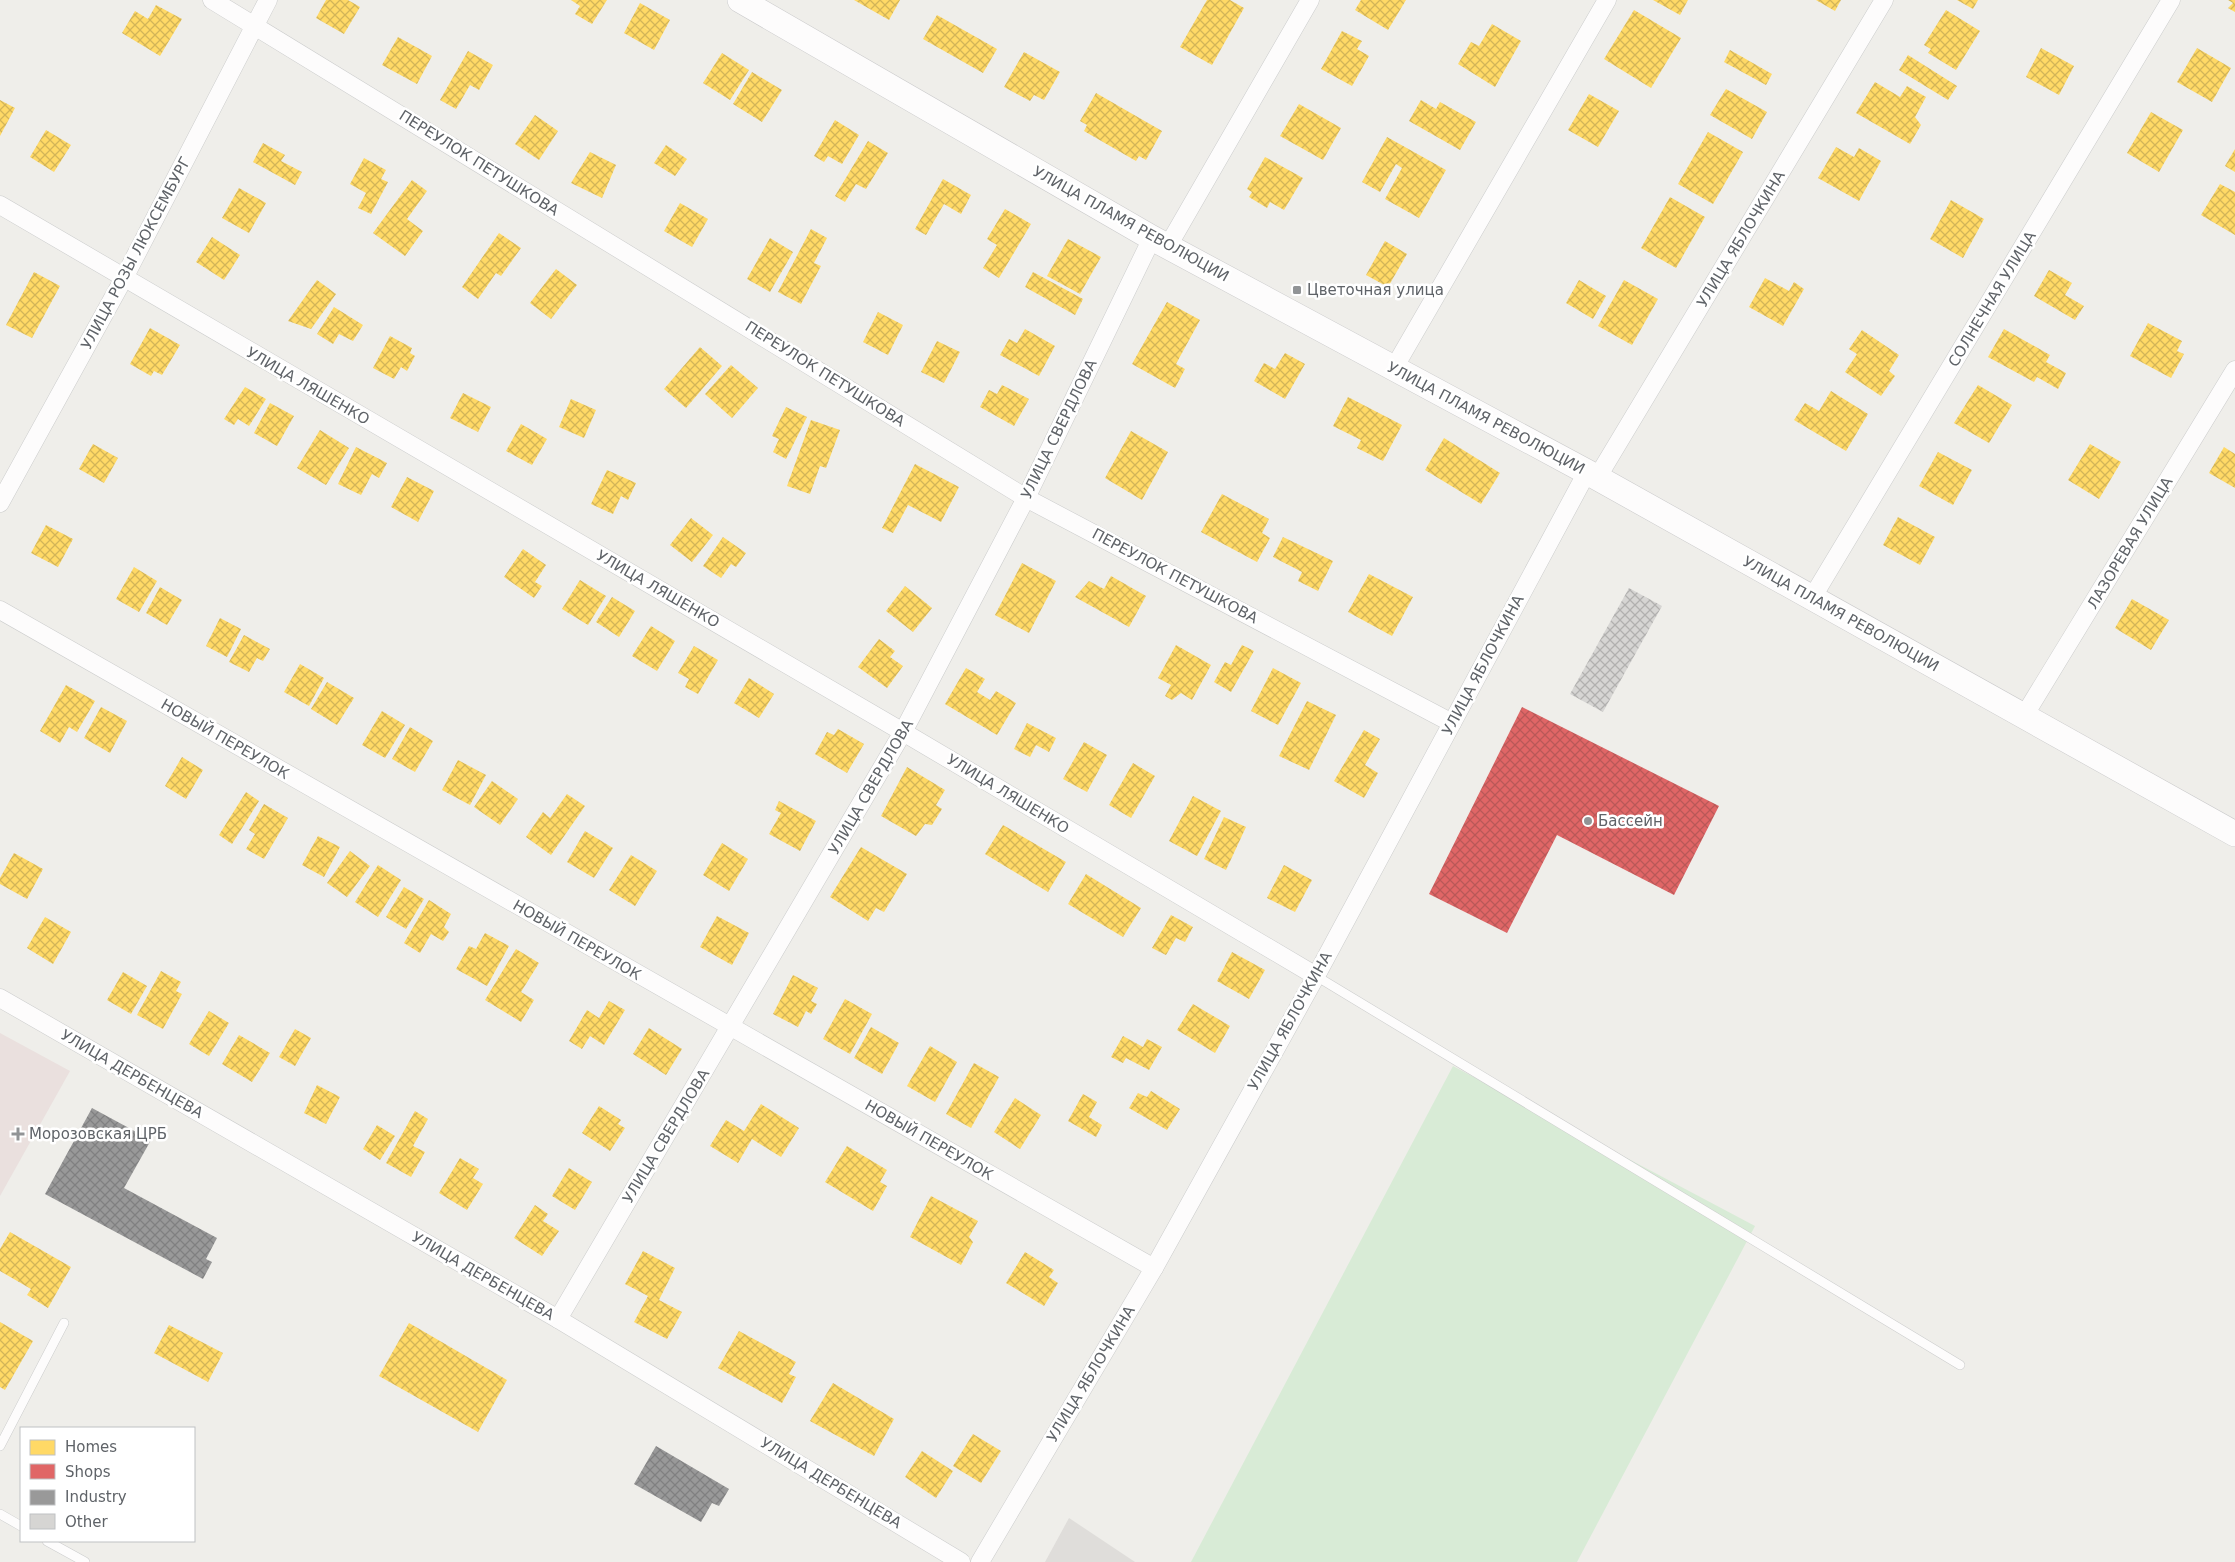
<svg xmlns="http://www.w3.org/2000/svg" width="2235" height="1562" font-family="'DejaVu Sans',sans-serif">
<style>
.industrial{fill:#dfddda}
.medical{fill:#eae0de}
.grass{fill:#d8ebd6}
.homes{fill:url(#homes-cross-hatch)}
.shops{fill:url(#shops-cross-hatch)}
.industry{fill:url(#industry-cross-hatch)}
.building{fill:url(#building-cross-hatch)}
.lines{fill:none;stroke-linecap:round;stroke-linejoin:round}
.lane-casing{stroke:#cbcccc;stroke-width:10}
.street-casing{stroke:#cbcccc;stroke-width:19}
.secondary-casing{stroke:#cacacb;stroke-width:26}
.lane{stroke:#fdfcfc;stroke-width:9}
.street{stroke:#fdfcfc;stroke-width:18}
.secondary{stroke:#fdfcfc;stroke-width:25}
.poi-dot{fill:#919496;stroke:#fff;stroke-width:2}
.labels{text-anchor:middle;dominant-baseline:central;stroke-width:5;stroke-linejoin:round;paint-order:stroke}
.street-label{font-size:15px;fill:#5f6368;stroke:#fff}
.poi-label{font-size:15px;fill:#5f6368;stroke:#fff;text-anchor:start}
</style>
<defs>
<pattern id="homes-cross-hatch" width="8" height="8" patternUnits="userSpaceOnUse" patternTransform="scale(1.25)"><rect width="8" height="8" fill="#ffd966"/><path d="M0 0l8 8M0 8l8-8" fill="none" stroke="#d2b458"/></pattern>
<pattern id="shops-cross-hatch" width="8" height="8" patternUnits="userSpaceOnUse" patternTransform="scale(1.25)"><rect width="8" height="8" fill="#e06666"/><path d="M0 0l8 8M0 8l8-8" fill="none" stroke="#b95858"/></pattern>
<pattern id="industry-cross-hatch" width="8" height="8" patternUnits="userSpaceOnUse" patternTransform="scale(1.25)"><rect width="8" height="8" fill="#999"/><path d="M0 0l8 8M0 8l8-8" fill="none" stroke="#808081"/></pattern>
<pattern id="building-cross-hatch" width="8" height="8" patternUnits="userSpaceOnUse" patternTransform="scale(1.25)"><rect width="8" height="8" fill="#d6d5d3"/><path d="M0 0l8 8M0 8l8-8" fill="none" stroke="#b1b0af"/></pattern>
</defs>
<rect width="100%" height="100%" fill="#efeeea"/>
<path class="industrial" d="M1069,1518l66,44h-90z"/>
<path class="medical" d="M0,1033l70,38 -70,125z"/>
<path class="grass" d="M1453,1066l302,160 -178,336h-386z"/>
<g class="homes">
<path d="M326,0h22l12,7 -16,27 -28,-16z"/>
<path d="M571,0h36l-15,24 -17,-10 5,-8z"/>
<path d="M854,0h46l-11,20z"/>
<path d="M1207,0h23l14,8 -32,57 -32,-18z"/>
<path d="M1361,0h45l-18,30 -33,-20z"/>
<path d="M1653,0h35l-8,15z"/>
<path d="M1816,0h25l-6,11z"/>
<path d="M1957,0h21l-5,9z"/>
<path d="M2228,0h7v12l-7,-4 5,-5z"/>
<path d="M640,3l30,17 -16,30 -30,-17z"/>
<path d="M156,5l26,14 -22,37 -38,-23 13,-22 13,8z"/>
<path d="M1634,10l47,28 -30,50 -47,-29z"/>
<path d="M1946,10l34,21 -24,39 -28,-17 3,-4 -7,-4z"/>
<path d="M937,15l60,34 -14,24 -60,-34z"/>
<path d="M1492,24l29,17 -26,46 -37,-23 13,-22 8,4z"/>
<path d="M1342,31l20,10 -5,8 12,7 -17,30 -31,-17z"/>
<path d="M398,37l34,19 -15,28 -35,-19z"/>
<path d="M2041,48l33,18 -15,29 -33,-18z"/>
<path d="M2197,48l34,20 -19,34 -35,-20z"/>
<path d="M1730,50l42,24 -6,11 -42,-23z"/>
<path d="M468,51l25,14 -14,25 -9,-5 -14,24 -16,-9z"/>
<path d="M1024,52l36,20 -16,28 -10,-5 -4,6 -26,-14z"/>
<path d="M722,53l27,17 -19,30 -27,-17z"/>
<path d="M1908,55l49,31 -9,14 -49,-30z"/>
<path d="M752,72l30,18 -20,32 -29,-18z"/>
<path d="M1875,82l25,15 7,-11 19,11 -11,20 6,8 -11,19 -54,-31z"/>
<path d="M1726,89l41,23 -15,27 -42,-24z"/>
<path d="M1096,93l66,38 -16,29 -7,-4 -3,5 -52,-30 3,-6 -7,-4z"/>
<path d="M1589,94l30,17 -21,36 -30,-17z"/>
<path d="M0,100l15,8 -15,28z"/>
<path d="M1421,100l15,9 4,-7 36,20 -16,28 -51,-29z"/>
<path d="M1299,104l42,24 -18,32 -43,-24z"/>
<path d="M2151,112l32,18 -24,42 -32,-19z"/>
<path d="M535,115l23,16 -19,29 -24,-16z"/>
<path d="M835,120l24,15 -17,29 -14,-8 -4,6 -10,-6z"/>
<path d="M46,130l25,15 -17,27 -24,-15z"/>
<path d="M1708,132l35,20 -30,52 -35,-20z"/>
<path d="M1387,137l59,33 -27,48 -34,-19 17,-31 -6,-4 -16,28 -18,-10z"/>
<path d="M868,141l20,12 -22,36 -10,-5 -11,18 -10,-6z"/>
<path d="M263,143l22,12 -4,6 21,11 -7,13 -42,-23z"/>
<path d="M666,145l21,14 -12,17 -21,-13z"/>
<path d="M1836,147l18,10 5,-9 22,13 -22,40 -41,-23z"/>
<path d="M2235,149v23l-10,-6z"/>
<path d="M590,152l26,13 -14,33 -31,-15z"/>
<path d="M1265,157l38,21 -19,32 -14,-8 -3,6 -18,-11 3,-5 -5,-3z"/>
<path d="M364,158l22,12 -5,9 7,3 -17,32 -13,-6 8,-15 -16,-9z"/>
<path d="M943,179l28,16 -10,19 -17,-10 -18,31 -11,-6z"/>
<path d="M412,180l15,11 -20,28 16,12 -18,25 -32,-23z"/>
<path d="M2220,184l15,8v43l-34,-20z"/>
<path d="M239,188l27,15 -17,30 -27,-15z"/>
<path d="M1670,197l35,20 -29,51 -35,-20z"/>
<path d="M1951,200l33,19 -21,39 -33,-19z"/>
<path d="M680,203l28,16 -16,28 -28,-16z"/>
<path d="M1005,209l26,15 -32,54 -16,-10 14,-23 -10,-6z"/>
<path d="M811,229l16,9 -13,25 7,3 -20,38 -23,-12z"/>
<path d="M499,233l22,15 -20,28 -5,-3 -18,26 -16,-12z"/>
<path d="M212,237l28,18 -16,25 -28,-18z"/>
<path d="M770,238l23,14 -23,40 -23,-13z"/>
<path d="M1068,239l33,18 -21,37 -33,-18z"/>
<path d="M1385,241l22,13 -19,33 -22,-12z"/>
<path d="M556,269l21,16 -26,34 -21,-16z"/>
<path d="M2049,270l23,13 -7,12 19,11 -9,14 -41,-24z"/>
<path d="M34,272l26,14 -28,52 -26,-13z"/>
<path d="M1033,272l50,27 -8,16 -50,-28z"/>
<path d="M1765,278l24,13 5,-9 10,7 -21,37 -34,-19z"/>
<path d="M317,280l19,14 -25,35 -23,-8z"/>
<path d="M1579,280l27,16 -13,23 -27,-16z"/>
<path d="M1624,280l34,19 -26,46 -34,-19z"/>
<path d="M1167,302l33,18 -24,44 9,5 -10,19 -43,-24z"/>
<path d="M334,307l29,18 -10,16 -14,-7 -6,10 -16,-10z"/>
<path d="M878,312l25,13 -15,30 -25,-13z"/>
<path d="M2148,323l34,18 -5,10 7,3 -13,24 -41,-22z"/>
<path d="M150,328l30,17 -18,30 -8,-4 -3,5 -21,-12z"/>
<path d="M1025,329l30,17 -16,30 -39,-21 9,-16 8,4z"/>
<path d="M2004,329l46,26 -4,7 20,11 -8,16 -21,-12 -3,5 -46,-25z"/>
<path d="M1862,330l37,25 -10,16 6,5 -14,20 -36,-24 12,-18 -8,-5z"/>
<path d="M390,336l22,12 -2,5 5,3 -8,15 -6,-4 -7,12 -21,-11z"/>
<path d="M937,341l23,11 -16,31 -23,-11z"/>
<path d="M700,347l22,19 -36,42 -22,-19z"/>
<path d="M1285,353l20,11 -20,35 -31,-18 10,-18 11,6z"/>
<path d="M731,365l27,23 -26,30 -27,-24z"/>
<path d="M1002,385l27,14 -15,27 -34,-19 9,-17 8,4z"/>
<path d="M1978,385l34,20 -23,38 -35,-20z"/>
<path d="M245,387l21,12 -17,27 -11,-7 -4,6 -10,-6z"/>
<path d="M1831,391l37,23 -22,37 -52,-31 11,-17 14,8z"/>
<path d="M463,393l28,14 -13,25 -28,-14z"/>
<path d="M1348,397l54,28 -19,36 -26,-13 4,-8 -28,-14z"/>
<path d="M571,399l25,11 -12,28 -25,-11z"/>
<path d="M270,403l24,13 -17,30 -23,-13z"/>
<path d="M786,407l21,10 -21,42 -13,-7 6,-13 -7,-3z"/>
<path d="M811,420l29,10 -14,38 -6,-2 -10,28 -23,-8z"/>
<path d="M521,424l26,15 -15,26 -26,-14z"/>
<path d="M320,430l29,18 -23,37 -29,-17z"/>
<path d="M1131,431l37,21 -26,48 -37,-22z"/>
<path d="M1444,438l56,35 -19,31 -56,-34z"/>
<path d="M93,444l25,14 -14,25 -25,-14z"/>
<path d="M2090,444l31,18 -22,37 -31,-19z"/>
<path d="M356,447l31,16 -8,15 -7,-4 -11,21 -23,-11z"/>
<path d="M2224,447l11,7v34l-26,-15z"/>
<path d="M1938,452l34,18 -19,35 -34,-19z"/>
<path d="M915,464l44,23 -18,35 -33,-17 -15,28 -11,-5z"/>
<path d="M607,470l29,13 -8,17 -7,-4 -8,18 -22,-10z"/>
<path d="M407,477l27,14 -16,31 -27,-15z"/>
<path d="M1222,494l47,25 -7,14 8,5 -13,24 -56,-30z"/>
<path d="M1898,517l37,20 -15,28 -37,-20z"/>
<path d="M691,518l22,17 -21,27 -22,-17z"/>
<path d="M46,525l27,14 -15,28 -27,-14z"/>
<path d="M723,537l23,16 -10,14 -5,-3 -10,14 -18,-12z"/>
<path d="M1283,537l50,24 -15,30 -20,-10 4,-9 -29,-15z"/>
<path d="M523,549l23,16 -11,17 7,4 -8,12 -30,-21z"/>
<path d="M1022,563l34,18 -27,52 -34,-18z"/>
<path d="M134,567l23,14 -18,31 -23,-13z"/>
<path d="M1369,574l44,23 -21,39 -44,-24z"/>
<path d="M1111,576l35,20 -17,31 -54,-30 14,-16 15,8z"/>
<path d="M580,580l26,16 -18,29 -26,-16z"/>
<path d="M905,586l27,22 -19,24 -27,-21z"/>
<path d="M160,587l22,13 -15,25 -21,-12z"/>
<path d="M612,597l23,14 -16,26 -23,-15z"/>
<path d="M2132,599l37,21 -18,30 -36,-22z"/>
<path d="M220,618l21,11 -14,28 -21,-11z"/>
<path d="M651,626l24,15 -18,30 -25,-15z"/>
<path d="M244,635l26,14 -7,12 -6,-3 -8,14 -20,-10z"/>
<path d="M879,639l16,12 -5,6 13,9 -16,22 -29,-21z"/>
<path d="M1176,645l35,20 -19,35 -11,-7 -9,7 -7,-4 6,-11 -13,-7z"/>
<path d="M1242,645l12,6 -23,41 -17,-10 11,-20 6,3z"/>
<path d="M694,646l24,14 -20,34 -13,-7 4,-8 -11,-6z"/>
<path d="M300,664l24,14 -15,28 -25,-14z"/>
<path d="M966,668l19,11 -8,13 13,8 6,-9 20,12 -19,32 -52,-31z"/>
<path d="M1273,668l28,15 -23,42 -27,-14z"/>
<path d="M749,678l25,16 -15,24 -25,-15z"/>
<path d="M327,682l27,16 -17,27 -26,-16z"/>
<path d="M66,685l29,16 -18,31 -8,-5 -9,16 -20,-12z"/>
<path d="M1307,701l29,14 -27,55 -30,-14z"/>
<path d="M101,707l26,14 -17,32 -26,-15z"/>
<path d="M382,711l23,14 -20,33 -23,-13z"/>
<path d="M1027,723l29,15 -7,14 -13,-7 -6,12 -16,-8z"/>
<path d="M410,727l23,14 -18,31 -23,-13z"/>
<path d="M838,729l26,15 -17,29 -32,-19 12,-22 7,3z"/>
<path d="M1364,730l16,9 -15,26 13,8 -14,25 -30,-17z"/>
<path d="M1084,742l23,13 -20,37 -24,-13z"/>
<path d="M182,757l21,13 -17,29 -21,-13z"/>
<path d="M458,760l28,15 -16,30 -28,-15z"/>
<path d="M1133,763l22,13 -24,42 -22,-13z"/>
<path d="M907,767l38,23 -9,15 6,4 -10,16 -7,-1 -9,12 -35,-20z"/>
<path d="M492,781l26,18 -18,26 -26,-18z"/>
<path d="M246,792l13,9 -27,43 -13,-9z"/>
<path d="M567,794l18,12 -34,49 -25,-18 17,-25 7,6z"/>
<path d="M1193,796l28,15 -24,45 -28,-15z"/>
<path d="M779,801l37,20 -16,30 -31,-17 12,-21 -6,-3z"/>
<path d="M264,804l24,14 -24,41 -18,-10 9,-15 -6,-4z"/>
<path d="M1224,817l22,10 -20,43 -22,-11z"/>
<path d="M1003,825l63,37 -18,30 -63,-38z"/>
<path d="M585,831l28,17 -19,30 -27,-16z"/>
<path d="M318,836l22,11 -16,30 -22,-12z"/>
<path d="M722,843l26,16 -19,32 -26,-16z"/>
<path d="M861,847l46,27 -23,38 -8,-4 -8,13 -38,-24z"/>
<path d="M350,851l20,15 -23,31 -20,-14z"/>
<path d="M14,853l29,16 -16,30 -27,-15v-6z"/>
<path d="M631,855l26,16 -22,35 -26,-16z"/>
<path d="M378,865l23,15 -23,37 -23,-15z"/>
<path d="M1284,865l28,15 -17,32 -28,-14z"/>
<path d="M1086,874l55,34 -18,29 -55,-33z"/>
<path d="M404,887l20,12 -18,30 -20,-12z"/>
<path d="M429,900l22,14 -7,13 5,5 -6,9 -12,-7 -11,19 -16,-10z"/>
<path d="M1171,915l22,12 -8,15 -9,-4 -10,17 -14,-7z"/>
<path d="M717,916l32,17 -17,32 -32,-18z"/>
<path d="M45,917l26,15 -18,32 -26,-16z"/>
<path d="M485,933l24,13 -22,40 -31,-17 13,-23 7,3z"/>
<path d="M516,949l23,14 -18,29 13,8 -13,22 -36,-22z"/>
<path d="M1232,952l33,18 -16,29 -32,-18z"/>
<path d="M161,971l20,11 -5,9 6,3 -19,35 -26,-14z"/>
<path d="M123,972l24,14 -16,28 -24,-14z"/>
<path d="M793,975l25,13 -7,13 6,3 -6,10 -5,-3 -8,16 -25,-13z"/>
<path d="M845,999l27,15 -22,40 -27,-15z"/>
<path d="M609,1001l16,9 -21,35 -14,-9 -8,13 -13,-8 18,-31 12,8z"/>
<path d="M1193,1004l37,22 -15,27 -38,-23z"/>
<path d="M209,1011l20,12 -20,33 -20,-12z"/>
<path d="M871,1027l28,16 -17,31 -28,-16z"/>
<path d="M649,1028l33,21 -16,26 -33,-21z"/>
<path d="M295,1029l16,9 -16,28 -16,-9z"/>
<path d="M239,1035l31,18 -18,29 -30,-18z"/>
<path d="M1123,1036l20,11 4,-8 15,8 -13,23 -23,-12 -3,5 -12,-6z"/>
<path d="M930,1046l27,16 -22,40 -28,-16z"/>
<path d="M974,1063l25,14 -28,51 -25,-14z"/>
<path d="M317,1085l23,12 -14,27 -22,-11z"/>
<path d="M1151,1091l29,18 -13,21 -38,-22 9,-15 9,4z"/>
<path d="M1083,1094l14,8 -8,15 13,8 -6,12 -28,-16z"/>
<path d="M1015,1098l26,17 -21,34 -26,-17z"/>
<path d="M761,1104l38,24 -18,29 -29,-18 -14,24 -28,-17 16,-26 18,11z"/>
<path d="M599,1106l22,14 -3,4 7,4 -15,23 -28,-18z"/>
<path d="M415,1111l13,8 -15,27 12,6 -14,25 -25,-14z"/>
<path d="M377,1125l18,11 -15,24 -17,-11z"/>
<path d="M847,1146l40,24 -7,12 7,4 -14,25 -48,-29z"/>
<path d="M460,1158l19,11 -6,9 10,6 -16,26 -28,-17z"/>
<path d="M569,1168l23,14 -17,28 -23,-14z"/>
<path d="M931,1196l47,25 -9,16 4,5 -12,23 -51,-28z"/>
<path d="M535,1205l13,9 -5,7 16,10 -17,25 -28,-18z"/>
<path d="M10,1232l61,35 -23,41 -21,-13 4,-6 -31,-18v-22z"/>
<path d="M643,1251l32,17 -16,32 23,12 -15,27 -33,-17 14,-26 -23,-12z"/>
<path d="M1025,1252l29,18 -5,7 9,6 -14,23 -38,-23z"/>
<path d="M0,1322l33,19 -28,49 -5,-3z"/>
<path d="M409,1323l98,57 -29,52 -99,-56z"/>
<path d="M169,1325l54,28 -15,29 -54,-29z"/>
<path d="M739,1331l57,31 -7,12 7,3 -14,26 -64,-35z"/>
<path d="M833,1383l61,36 -20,37 -64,-35z"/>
<path d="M973,1434l28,17 -20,32 -28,-17z"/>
<path d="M922,1451l31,20 -17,27 -31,-21z"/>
</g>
<path class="shops" d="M1522,707l197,99 -45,89 -117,-60 -50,98 -78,-39z"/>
<g class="industry">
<path d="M92,1108l59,32 -27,48 93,50 -11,21 6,3 -9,17 -158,-85z"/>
<path d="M656,1446l73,43 -10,17 -7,-3 -11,19 -67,-38z"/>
</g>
<path class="building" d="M1629,588l33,18 -59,106 -33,-18z"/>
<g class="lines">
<defs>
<g id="lane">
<path d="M1316,976l644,389"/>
<path d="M0,1446l64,-123"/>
<path d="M0,1514l21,12"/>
<path d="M47,1541l38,21"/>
</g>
<g id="street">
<path d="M212,0l814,498 426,225"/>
<path d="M0,205l903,527 413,244"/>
<path d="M1168,246l142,-246"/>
<path d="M1394,368l213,-368"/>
<path d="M1597,478l287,-478"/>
<path d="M0,503l124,-225 144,-278"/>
<path d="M1812,598l359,-598"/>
<path d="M0,610l1154,658"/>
<path d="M2024,716l211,-346"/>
<path d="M0,998l558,321 403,243"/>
<path d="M558,1319l345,-587 123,-234 126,-260"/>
<path d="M980,1562l174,-294 162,-292 271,-504"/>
</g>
<path id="secondary" d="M740,0l412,238 435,234 648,362"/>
</defs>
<use href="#lane" class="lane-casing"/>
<use href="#street" class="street-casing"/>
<use href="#secondary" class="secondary-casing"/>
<use href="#lane" class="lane"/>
<use href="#street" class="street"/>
<use href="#secondary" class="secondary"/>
</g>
<g class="poi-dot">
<rect x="1292" y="285" width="10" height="10" rx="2.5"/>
<circle cx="1588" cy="821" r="5"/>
<path d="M15.5 1126.5h5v5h5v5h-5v5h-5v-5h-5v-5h5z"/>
</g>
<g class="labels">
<g class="street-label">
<text transform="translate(479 163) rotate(32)">ПЕРЕУЛОК ПЕТУШКОВА</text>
<text transform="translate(1131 224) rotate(29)">УЛИЦА ПЛАМЯ РЕВОЛЮЦИИ</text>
<text transform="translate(1741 239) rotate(-59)">УЛИЦА ЯБЛОЧКИНА</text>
<text transform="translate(136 253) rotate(-62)">УЛИЦА РОЗЫ ЛЮКСЕМБУРГ</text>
<text transform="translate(1992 299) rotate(-59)">СОЛНЕЧНАЯ УЛИЦА</text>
<text transform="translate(825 374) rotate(32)">ПЕРЕУЛОК ПЕТУШКОВА</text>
<text transform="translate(308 386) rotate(30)">УЛИЦА ЛЯШЕНКО</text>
<text transform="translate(1486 418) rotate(28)">УЛИЦА ПЛАМЯ РЕВОЛЮЦИИ</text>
<text transform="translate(1059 429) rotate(-64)">УЛИЦА СВЕРДЛОВА</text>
<text transform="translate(2130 543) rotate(-59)">ЛАЗОРЕВАЯ УЛИЦА</text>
<text transform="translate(1175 576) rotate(28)">ПЕРЕУЛОК ПЕТУШКОВА</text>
<text transform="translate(658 589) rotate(30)">УЛИЦА ЛЯШЕНКО</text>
<text transform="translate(1841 614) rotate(29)">УЛИЦА ПЛАМЯ РЕВОЛЮЦИИ</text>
<text transform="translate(1483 665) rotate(-62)">УЛИЦА ЯБЛОЧКИНА</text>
<text transform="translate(225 739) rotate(30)">НОВЫЙ ПЕРЕУЛОК</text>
<text transform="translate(871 787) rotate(-60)">УЛИЦА СВЕРДЛОВА</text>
<text transform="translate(1008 794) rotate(31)">УЛИЦА ЛЯШЕНКО</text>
<text transform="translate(577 940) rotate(30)">НОВЫЙ ПЕРЕУЛОК</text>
<text transform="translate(1290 1021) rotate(-61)">УЛИЦА ЯБЛОЧКИНА</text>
<text transform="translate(132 1074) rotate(30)">УЛИЦА ДЕРБЕНЦЕВА</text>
<text transform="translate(666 1136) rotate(-59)">УЛИЦА СВЕРДЛОВА</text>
<text transform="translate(929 1140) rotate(30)">НОВЫЙ ПЕРЕУЛОК</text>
<text transform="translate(483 1276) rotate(30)">УЛИЦА ДЕРБЕНЦЕВА</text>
<text transform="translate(1091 1374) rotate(-59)">УЛИЦА ЯБЛОЧКИНА</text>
<text transform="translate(831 1483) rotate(31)">УЛИЦА ДЕРБЕНЦЕВА</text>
</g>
<g class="poi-label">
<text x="1307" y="290">Цветочная улица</text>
<text x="1598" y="821">Бассейн</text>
<text x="29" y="1134">Морозовская ЦРБ</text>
</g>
</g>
<rect x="20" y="1427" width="175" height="115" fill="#ffffff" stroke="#bfc1c3"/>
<rect x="30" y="1440" width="25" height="15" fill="#ffd966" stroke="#bfc1c3"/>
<text x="65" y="1452" font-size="15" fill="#5f6368">Homes</text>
<rect x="30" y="1464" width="25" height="15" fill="#e06666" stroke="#bfc1c3"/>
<text x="65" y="1477" font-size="15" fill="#5f6368">Shops</text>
<rect x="30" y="1490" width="25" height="15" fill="#999999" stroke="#bfc1c3"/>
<text x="65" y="1502" font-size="15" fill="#5f6368">Industry</text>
<rect x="30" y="1514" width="25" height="15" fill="#d6d5d3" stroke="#bfc1c3"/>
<text x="65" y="1527" font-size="15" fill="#5f6368">Other</text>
</svg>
